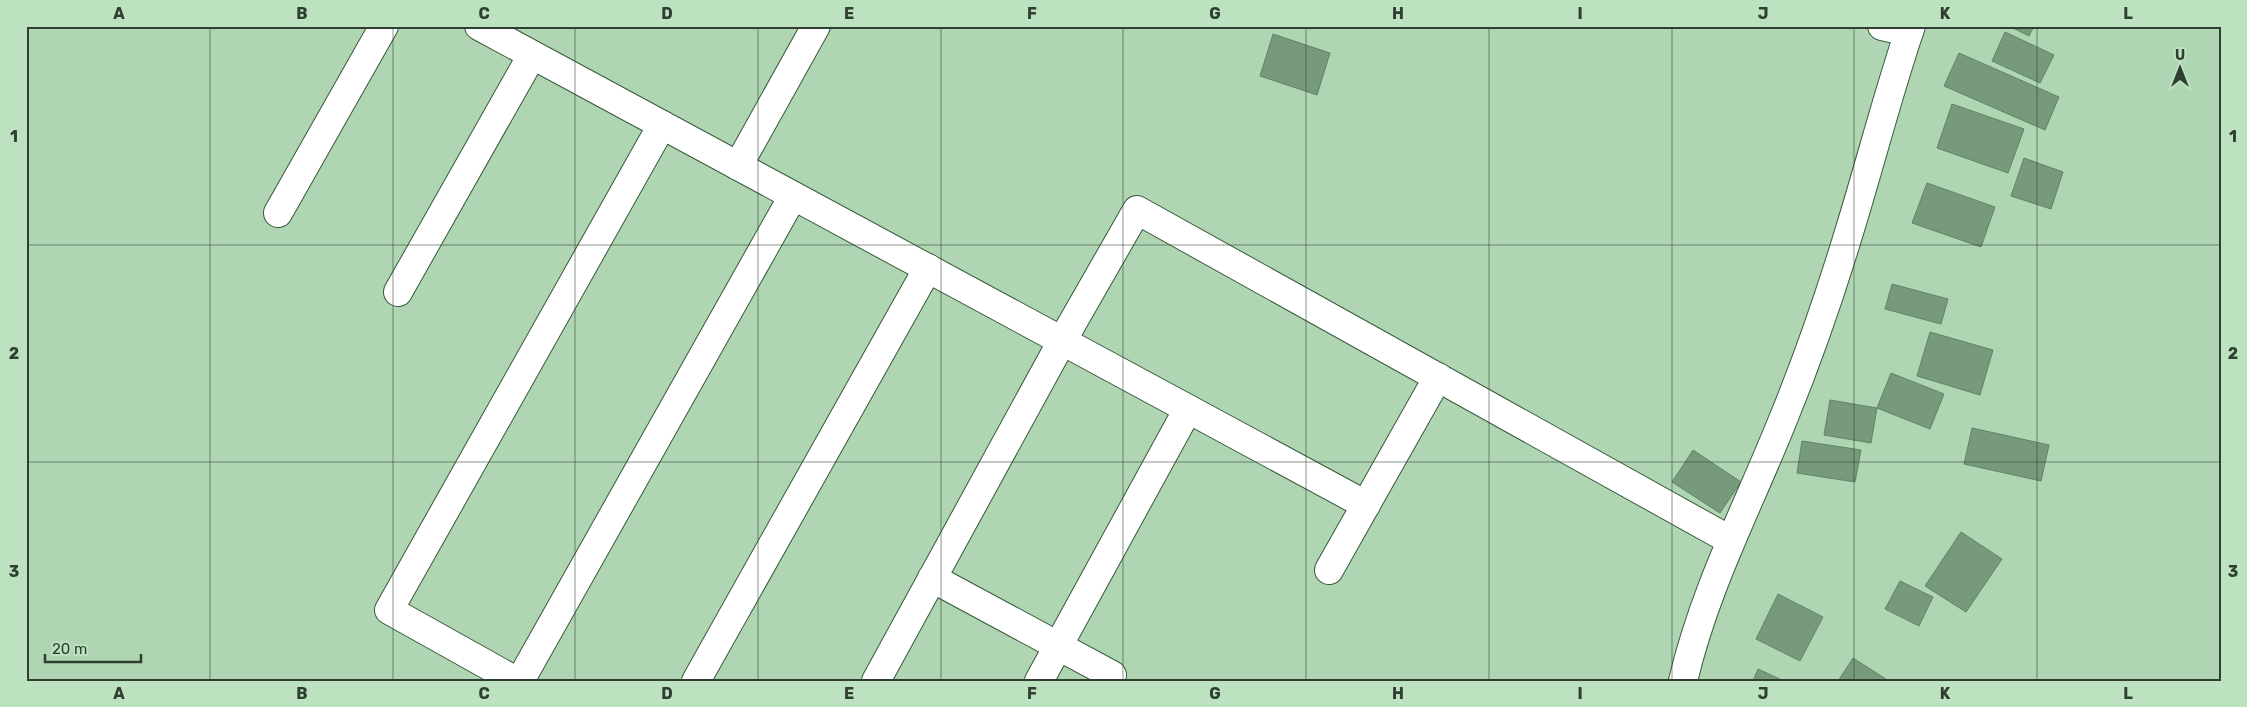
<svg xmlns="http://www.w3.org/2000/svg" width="2247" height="707" font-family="Rubik,sans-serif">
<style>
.building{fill:#769a7a;stroke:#618464}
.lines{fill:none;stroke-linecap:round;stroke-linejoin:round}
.minor-casing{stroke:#37593b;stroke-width:30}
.minor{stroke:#fff;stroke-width:28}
.grid{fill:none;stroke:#2e3e30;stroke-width:1;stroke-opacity:0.55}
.neatline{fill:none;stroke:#2e3e30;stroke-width:2}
.grid-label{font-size:16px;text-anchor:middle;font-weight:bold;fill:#2e3e30}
</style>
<rect width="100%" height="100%" fill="#afd5b2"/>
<g class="building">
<path d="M2009,26h25l-5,10z"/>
<path d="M2005,32l49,23 -14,28 -48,-22z"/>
<path d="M1273,34l57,19 -13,42 -57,-19z"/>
<path d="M1959,53l100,44 -14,33 -101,-44z"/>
<path d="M1952,104l72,25 -16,44 -71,-25z"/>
<path d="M2024,158l39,14 -12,37 -40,-13z"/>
<path d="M1927,183l68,24 -14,40 -69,-24z"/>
<path d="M1892,284l56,15 -7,25 -56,-15z"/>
<path d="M1930,332l63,18 -13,45 -63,-19z"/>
<path d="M1891,373l53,21 -14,35 -53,-21z"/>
<path d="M1830,400l47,8 -6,35 -47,-8z"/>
<path d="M1972,428l77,17 -8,36 -77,-17z"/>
<path d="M1802,441l59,9 -6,32 -58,-9z"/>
<path d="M1693,450l48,32 -21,31 -48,-31z"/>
<path d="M1961,532l41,27 -36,53 -41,-26z"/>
<path d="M1900,581l33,16 -14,29 -34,-17z"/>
<path d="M1778,594l45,23 -23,44 -44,-22z"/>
<path d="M1853,658l36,23h-51z"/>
<path d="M1758,669l26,12h-31z"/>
</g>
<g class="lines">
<defs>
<g id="minor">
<path d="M479,26l887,479"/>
<path d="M1882,26l27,6"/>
<path d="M738,166l78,-140"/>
<path d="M278,213l106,-187"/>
<path d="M398,292l134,-237"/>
<path d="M1329,570l109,-193"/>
<path d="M932,578l180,97"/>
<path d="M516,681l-127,-71 273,-485"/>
<path d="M520,681l273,-485"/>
<path d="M696,681l232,-413"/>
<path d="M876,681l186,-340 75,-131 593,330"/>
<path d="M1039,681l149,-272"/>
<path d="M1683,681c22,-94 66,-176 101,-264 25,-61 47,-125 66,-188 21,-68 38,-136 61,-203"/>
</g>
</defs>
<use href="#minor" class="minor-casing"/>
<use href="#minor" class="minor"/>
</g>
<path class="grid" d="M210,26v655M393,26v655M575,26v655M758,26v655M941,26v655M1123,26v655M1306,26v655M1489,26v655M1672,26v655M1854,26v655M2037,26v655M26,245h2195M26,462h2195"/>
<rect width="2247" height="707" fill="none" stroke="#bce2bf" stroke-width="55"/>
<g transform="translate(2180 68)" stroke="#bce2bf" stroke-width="4" paint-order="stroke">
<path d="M0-4L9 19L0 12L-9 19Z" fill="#2e3e30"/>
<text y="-8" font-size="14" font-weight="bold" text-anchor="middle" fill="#2e3e30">U</text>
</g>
<path d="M45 654v8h96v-8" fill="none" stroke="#2e3e30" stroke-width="2.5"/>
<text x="52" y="654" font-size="15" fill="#2e3e30" stroke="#bce2bf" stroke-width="4" paint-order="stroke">20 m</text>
<rect x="28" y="28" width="2192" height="652" class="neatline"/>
<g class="grid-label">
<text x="119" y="19">A</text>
<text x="302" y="19">B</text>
<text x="484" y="19">C</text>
<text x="667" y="19">D</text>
<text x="849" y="19">E</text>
<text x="1032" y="19">F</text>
<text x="1215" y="19">G</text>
<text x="1398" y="19">H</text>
<text x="1580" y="19">I</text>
<text x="1763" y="19">J</text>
<text x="1945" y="19">K</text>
<text x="2128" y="19">L</text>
<text x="14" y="142">1</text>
<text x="2233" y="142">1</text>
<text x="14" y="359">2</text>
<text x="2233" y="359">2</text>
<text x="14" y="577">3</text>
<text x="2233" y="577">3</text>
<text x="119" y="699">A</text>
<text x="302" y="699">B</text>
<text x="484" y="699">C</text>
<text x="667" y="699">D</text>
<text x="849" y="699">E</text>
<text x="1032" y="699">F</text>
<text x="1215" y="699">G</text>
<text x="1398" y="699">H</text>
<text x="1580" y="699">I</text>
<text x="1763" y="699">J</text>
<text x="1945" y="699">K</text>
<text x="2128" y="699">L</text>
</g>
</svg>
